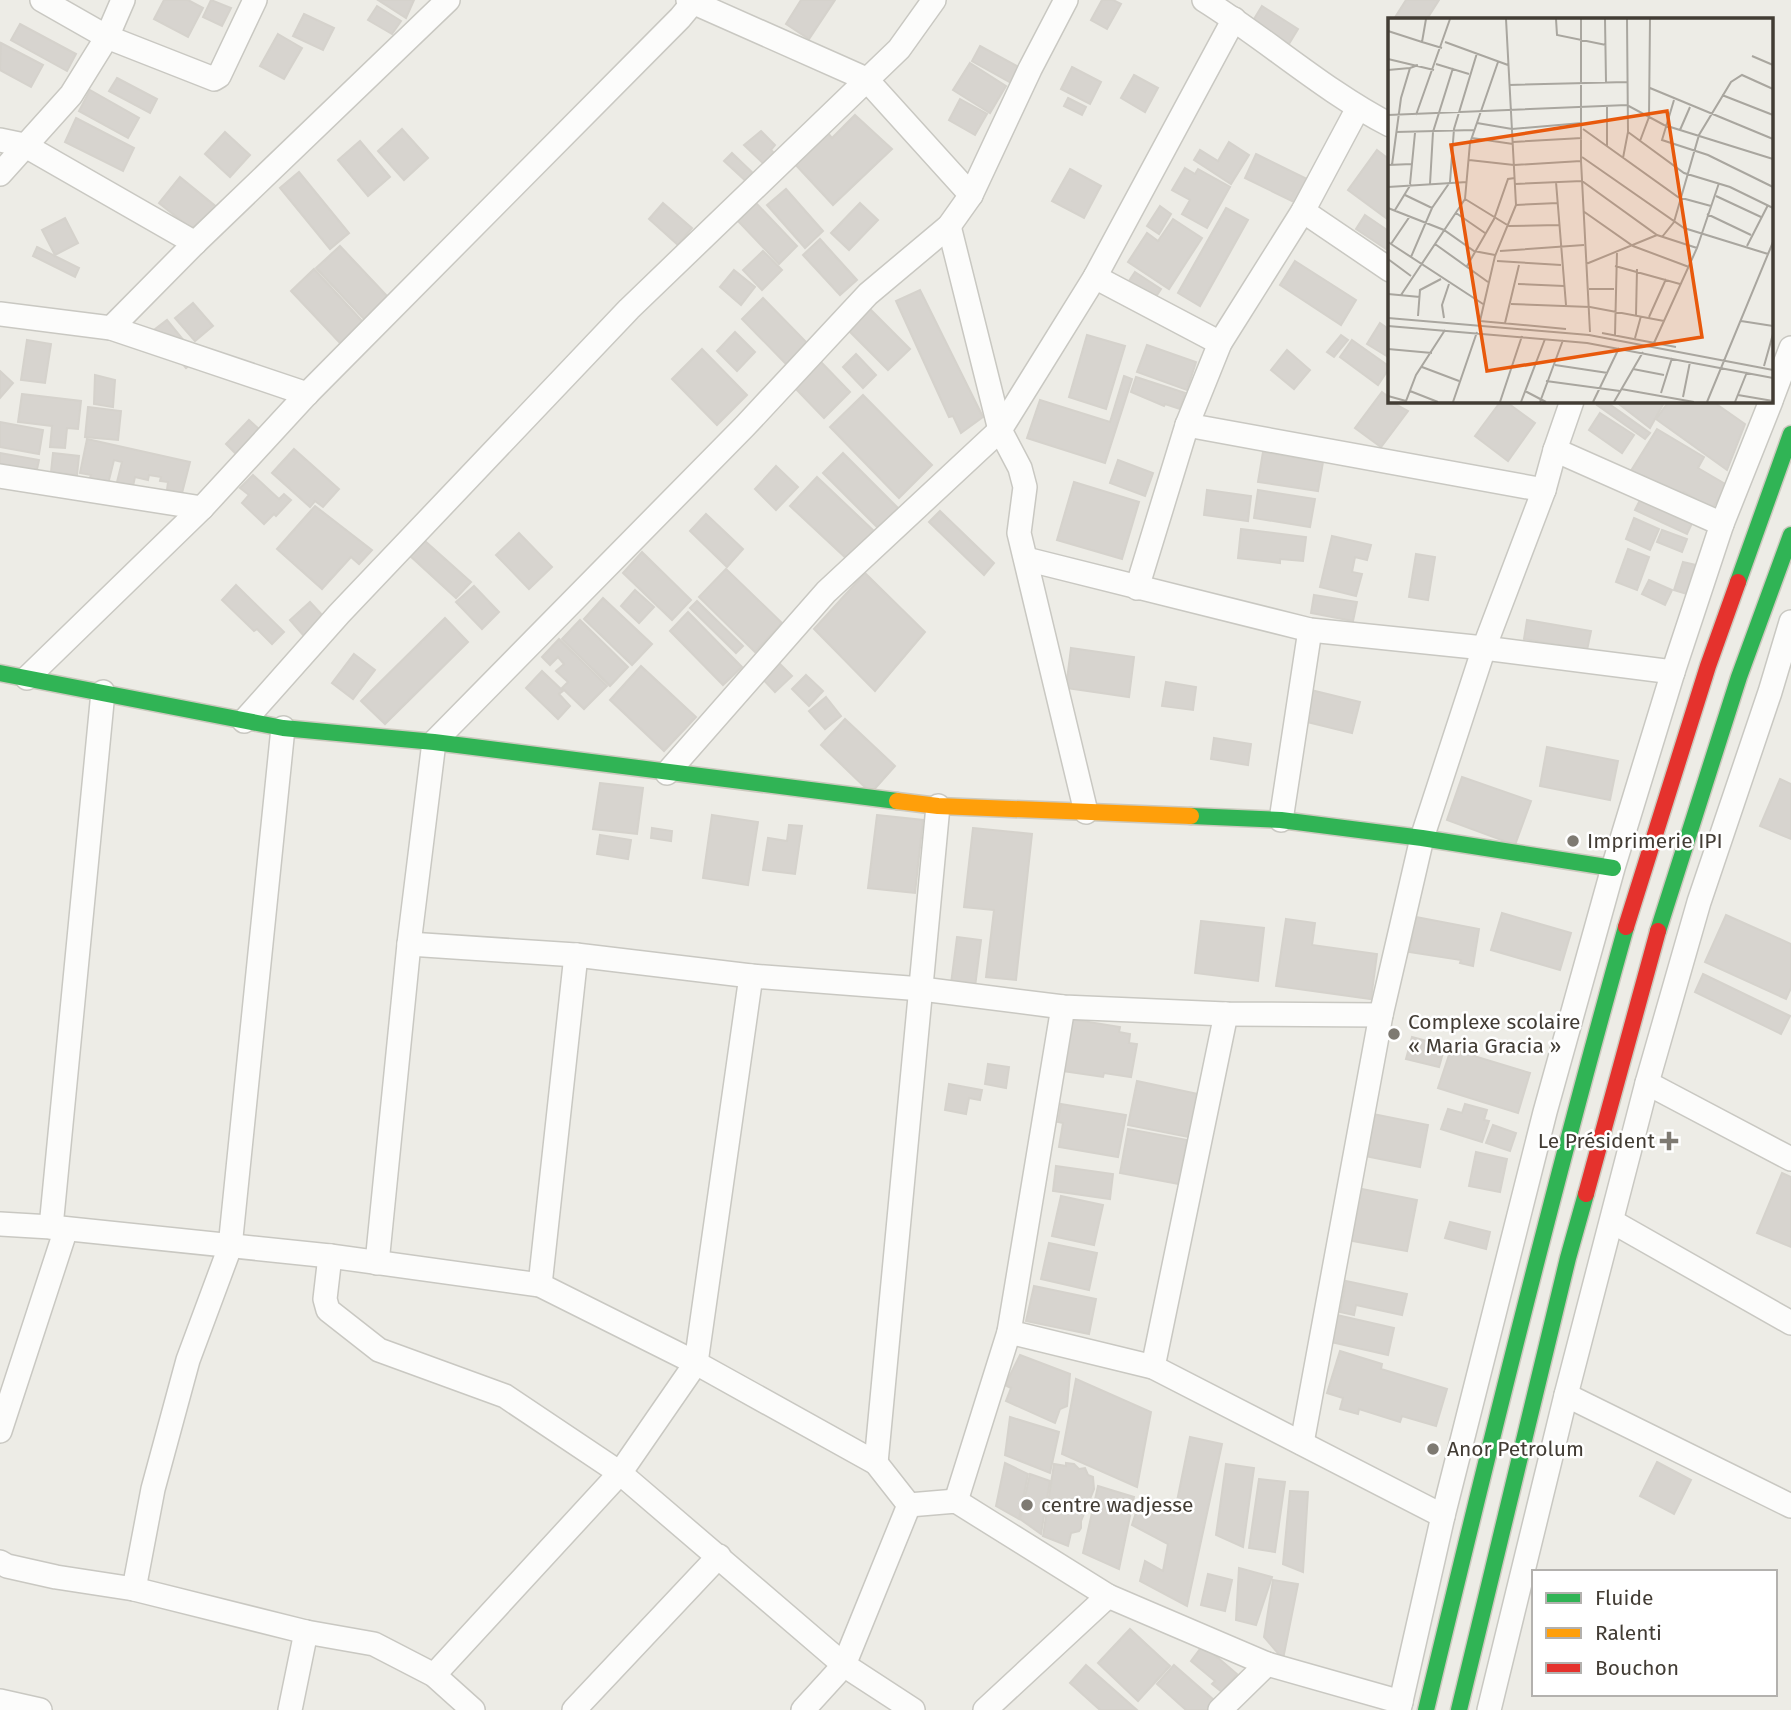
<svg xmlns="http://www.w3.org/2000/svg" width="1791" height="1710" font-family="'Fira Sans',sans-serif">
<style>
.building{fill:#d7d4cf;stroke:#d5d2cc;stroke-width:2}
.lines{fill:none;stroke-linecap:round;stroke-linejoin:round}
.street-casing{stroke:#c9c8c2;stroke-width:26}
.fast-casing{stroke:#ccc9be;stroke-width:19}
.slow-casing{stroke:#ccc9be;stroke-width:19}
.jam-casing{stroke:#ccc9be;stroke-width:19}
.street{stroke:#fcfcfb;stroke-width:23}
.fast{stroke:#30b455;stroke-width:16}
.slow{stroke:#ff9f0a;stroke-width:16}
.jam{stroke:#e5322d;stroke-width:16}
.poi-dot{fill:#7e7a72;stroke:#fff;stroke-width:2.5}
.labels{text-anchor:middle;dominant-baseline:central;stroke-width:5;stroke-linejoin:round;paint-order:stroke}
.poi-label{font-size:21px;fill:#423c34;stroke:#fff;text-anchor:start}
.inset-road{fill:none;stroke:#a9a69f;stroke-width:2}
.view{fill:#e8590c;fill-opacity:0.15;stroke:#e8590c;stroke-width:3.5}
.inset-edge{fill:none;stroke:#423c34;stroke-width:3.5}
</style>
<rect width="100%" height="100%" fill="#edece6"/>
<g class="building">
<path d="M164,0h24l15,8 -15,29 -34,-18z"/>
<path d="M211,0l20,8 -9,18 -19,-9z"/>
<path d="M378,0h36l-8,18z"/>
<path d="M801,0h34l-26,39 -23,-15z"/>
<path d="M1102,0h11l8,4 -14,25 -16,-9z"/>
<path d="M1406,0h33l-12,19h-33z"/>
<path d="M377,6l24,15 -9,13 -24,-14z"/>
<path d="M1262,6l36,23 -11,18 -36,-23z"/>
<path d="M304,14l30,14 -11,22 -30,-14z"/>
<path d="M20,24l56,30 -9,17 -56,-31z"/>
<path d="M278,34l24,14 -18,31 -24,-13z"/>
<path d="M1,43l42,22 -12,22 -31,-17z"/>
<path d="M980,46l44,24 -11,14 -41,-23z"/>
<path d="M970,63l36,23 -16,27 -37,-23z"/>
<path d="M1072,67l29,15 -11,22 -29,-15z"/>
<path d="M1134,75l24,13 -13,24 -24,-14z"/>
<path d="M117,78l40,21 -7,14 -41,-22z"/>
<path d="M90,90l49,28 -11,20 -49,-27z"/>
<path d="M1068,98l18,9 -4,8 -18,-9z"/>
<path d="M960,99l27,15 -12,21 -26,-15z"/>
<path d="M855,115l37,34 -59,56 -39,-42 33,-31 5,6z"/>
<path d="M76,118l58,30 -11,23 -58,-29z"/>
<path d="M402,129l26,29 -24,22 -26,-29z"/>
<path d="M761,131l14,14 -4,5 6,6 -10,11 -23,-22z"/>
<path d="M225,132l25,23 -20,22 -25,-23z"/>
<path d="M360,141l30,36 -22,19 -30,-36z"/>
<path d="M1229,142l20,13 -18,29 -37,-24 6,-10 18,11z"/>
<path d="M1377,150l13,10v61l-42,-31z"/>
<path d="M732,153l24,23 -7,8 -25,-23z"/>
<path d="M1256,154l55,27 -11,24 -55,-27z"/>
<path d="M1185,168l10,6 3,-5 32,18 -23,41 -25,-14 8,-14 -18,-10z"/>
<path d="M1070,169l31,17 -17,32 -32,-17z"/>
<path d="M299,172l50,61 -19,16 -50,-61z"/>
<path d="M180,177l39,32 -21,25 -39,-31z"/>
<path d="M786,189l37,42 -18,17 -38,-43z"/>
<path d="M663,203l29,25 -14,17 -29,-26z"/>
<path d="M756,203l41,43 -18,18 -41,-43z"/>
<path d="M860,203l18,17 -29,30 -18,-17z"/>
<path d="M1160,206l11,8 -12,20 -12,-8z"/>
<path d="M1226,208l22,12 -48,86 -22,-13z"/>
<path d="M1365,215l25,17v12l-4,5 -30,-20z"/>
<path d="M65,218l13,25 -23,12 -13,-25z"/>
<path d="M1173,219l29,19 -33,51 -41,-27 19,-29 11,8z"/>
<path d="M820,239l37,41 -17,15 -37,-40z"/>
<path d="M340,246l48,51 -23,23 -49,-52z"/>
<path d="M37,247l42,21 -4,9 -42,-21z"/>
<path d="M763,251l19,19 -20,20 -19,-20z"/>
<path d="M1295,261l61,39 -15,25 -61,-40z"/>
<path d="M314,269l49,53 -22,22 -50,-53z"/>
<path d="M734,270l21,17 -14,18 -21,-18z"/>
<path d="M1135,272l26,17 -8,12 -26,-17z"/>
<path d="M920,290l63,127 -22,16 -8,-17 -4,1 -53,-116z"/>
<path d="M763,298l45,46 -21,21 -45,-46z"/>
<path d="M193,303l20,23 -18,15 -20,-23z"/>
<path d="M870,309l40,40 -22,21 -39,-39z"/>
<path d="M167,320l31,38 -12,10 -32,-38z"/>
<path d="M1380,323l10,7v28l-23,-14z"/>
<path d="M735,332l20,20 -18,19 -20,-20z"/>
<path d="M1087,335l38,11 -19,63 -37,-12z"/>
<path d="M1341,335l7,5 -14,17 -7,-5z"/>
<path d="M27,340l24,4 -6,39 -24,-3z"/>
<path d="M1352,340l38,27 -12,18 -38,-28z"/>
<path d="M1147,345l49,17 -9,28 -50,-18z"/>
<path d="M702,349l45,46 -30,30 -45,-46z"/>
<path d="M1287,350l23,20 -16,19 -23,-19z"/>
<path d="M856,354l20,21 -13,13 -20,-21z"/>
<path d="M820,361l30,31 -26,26 -30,-31z"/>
<path d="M0,371l13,12 -13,15z"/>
<path d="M95,375l20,5 -2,27 -19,-3z"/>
<path d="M1124,376l8,3 -27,84 -78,-25 13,-38 70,22z"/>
<path d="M1136,377l49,16 -5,16 -15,-5 -1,2 -33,-14z"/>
<path d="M1382,392l8,6v3l18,10 -27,36 -26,-19z"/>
<path d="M22,394l59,7 -3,28 -11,-1 -2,20 -15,-1 2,-21 -34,-4z"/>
<path d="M863,395l69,70 -33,33 -69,-71z"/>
<path d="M1501,401h4l30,22 -27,38 -33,-25z"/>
<path d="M1600,401h5l45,32 -5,6 -48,-34z"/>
<path d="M1615,401h50l-15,27z"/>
<path d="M1669,401h43l33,23 -18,46 -71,-51z"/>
<path d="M88,407l33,4 -3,29 -33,-3z"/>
<path d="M1600,413l34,22 -12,18 -33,-23z"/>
<path d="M249,420l10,9 -23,25 -10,-10z"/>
<path d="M0,422l43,8 -4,24 -39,-7z"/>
<path d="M1657,429l47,28 -6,11 29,17 -15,24 -28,-17 -7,11 -48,-29z"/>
<path d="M87,439l103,23 -8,31 -15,-3 1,-8 -8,-1 1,-4 -12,-2 -1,5 -13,-3 -2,9 -16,-4 5,-20 -8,-2 -6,24 -19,-4 2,-5 -11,-2z"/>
<path d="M294,449l45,40 -16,18 -8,-6 -5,6 -38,-34z"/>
<path d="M1263,452l60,10 -5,29 -60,-9z"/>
<path d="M0,453l39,7 -3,14 -36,-7z"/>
<path d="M53,453l26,3 -2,19 -26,-3z"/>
<path d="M843,453l56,56 -20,20 -56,-56z"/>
<path d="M1118,460l35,13 -8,23 -35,-13z"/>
<path d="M776,466l22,21 -22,23 -21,-21z"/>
<path d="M253,475l26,24 5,-5 7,6 -15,16 -2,-2 -10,10 -22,-21 7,-8 -9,-7z"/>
<path d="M817,477l57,54 -26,29 -58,-54z"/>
<path d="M1074,482l65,20 -17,57 -65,-19z"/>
<path d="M1207,490l44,6 -3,25 -44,-6z"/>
<path d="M1258,490l57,9 -5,28 -56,-9z"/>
<path d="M1644,492l51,25 -8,17 -52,-24z"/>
<path d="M315,506l57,44 -13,14 -8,-7 -29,32 -45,-40z"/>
<path d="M940,511l54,52 -10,12 -55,-53z"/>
<path d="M706,514l37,35 -16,18 -37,-36z"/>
<path d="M1634,518l25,11 -9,21 -24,-11z"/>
<path d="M1241,529l65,8 -3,24 -23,-2v4l-42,-5z"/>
<path d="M1662,530l25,9 -5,13 -25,-10z"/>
<path d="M519,533l33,34 -23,22 -33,-34z"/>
<path d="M1332,536l39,9 -4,15 -12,-3 -3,15 10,2 -6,22 -36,-9z"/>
<path d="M425,541l46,41 -15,16 -48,-44z"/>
<path d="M1628,549l21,8 -12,33 -21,-8z"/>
<path d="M642,552l49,48 -19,20 -49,-47z"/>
<path d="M1416,554l19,3 -7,43 -19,-3z"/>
<path d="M1683,562l13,3 -9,29 -13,-4z"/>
<path d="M726,569l56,54 -27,29 -56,-55z"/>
<path d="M865,573l60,59 -50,59 -61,-62z"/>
<path d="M1649,580l23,10 -7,15 -23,-11z"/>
<path d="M236,585l48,47 -12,12 -15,-15 -3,2 -32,-31z"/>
<path d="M474,586l25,26 -17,17 -26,-27z"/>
<path d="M635,590l19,17 -15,16 -18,-17z"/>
<path d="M1314,595l43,7 -4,19 -42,-8z"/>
<path d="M603,598l49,46 -20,21 -48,-46z"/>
<path d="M697,601l46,45 -7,7 -46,-45z"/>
<path d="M310,602l14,15 -20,19 -14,-16z"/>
<path d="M688,612l54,55 -19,18 -53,-54z"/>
<path d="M445,618l23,24 -83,82 -24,-23z"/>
<path d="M580,620l48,47 -18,19 -48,-47z"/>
<path d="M1527,620l64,11 -4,19 -63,-11z"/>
<path d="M559,639l48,47 -23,23 -22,-21 6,-6 -12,-11 8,-7 -6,-7 -8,8 -8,-8z"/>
<path d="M1071,648l63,9 -5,40 -63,-9z"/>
<path d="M354,654l21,16 -22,29 -21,-16z"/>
<path d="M774,658l18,18 -17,16 -17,-18z"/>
<path d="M641,666l55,51 -32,34 -54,-51z"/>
<path d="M542,671l21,20 -4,3 11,12 -12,13 -32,-31z"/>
<path d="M806,675l17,16 -14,15 -17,-17z"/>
<path d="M1166,682l30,5 -3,23 -31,-4z"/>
<path d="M1311,690l49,12 -8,31 -49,-12z"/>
<path d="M826,697l15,19 -16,13 -16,-18z"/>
<path d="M845,719l50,47 -24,27 -50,-48z"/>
<path d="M1214,738l37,6 -3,21 -37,-6z"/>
<path d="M1547,747l71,14 -8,39 -70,-14z"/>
<path d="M1462,777l69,24 -16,44 -68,-25z"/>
<path d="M1780,779l11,5v55l-31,-13z"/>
<path d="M600,783l43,5 -6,46 -44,-5z"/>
<path d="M712,815l46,7 -10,63 -45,-7z"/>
<path d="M877,815l46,5 -8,73 -47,-5z"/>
<path d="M789,825l13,1 -7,48 -32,-4 5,-32 19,3z"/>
<path d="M652,828l20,3 -1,10 -20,-3z"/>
<path d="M973,828l59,6 -16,146 -30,-3 8,-67 -30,-3z"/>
<path d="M600,835l31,5 -3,19 -31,-5z"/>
<path d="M1502,913l69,20 -11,37 -69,-20z"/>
<path d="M1726,915l65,29v44l-5,11 -81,-37z"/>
<path d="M1416,917l63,12 -6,37 -13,-3 1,-3 -52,-8 3,-14 -8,-1 4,-16 7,1z"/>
<path d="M1286,919l29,4 -3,22 65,9 -6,45 -95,-13z"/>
<path d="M1201,921l63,7 -6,53 -63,-8z"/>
<path d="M957,937l24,3 -6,47 -24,-3z"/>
<path d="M1703,974l87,42 -9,18 -86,-42z"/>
<path d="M1070,1019l50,8 -1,5 11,2 -1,9 8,1 -6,33 -27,-4 -1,4 -41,-6z"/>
<path d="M1412,1037l33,9 -6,21 -33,-8z"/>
<path d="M1451,1049l79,24 -12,40 -80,-25z"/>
<path d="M988,1064l21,3 -3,21 -21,-4z"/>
<path d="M1137,1081l61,13 -9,43 -61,-12z"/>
<path d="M949,1084l33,6 -2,10 -11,-2 -3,16 -21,-4z"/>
<path d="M1061,1104l65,11 -8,42 -59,-10 4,-24 -5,-1z"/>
<path d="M1465,1104l22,6 -3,10 5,1 -7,21 -41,-13 7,-20 14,4z"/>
<path d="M1368,1113l60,12 -8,42 -60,-12z"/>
<path d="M1493,1125l23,8 -6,18 -24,-8z"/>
<path d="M1128,1129l59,11 -8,44 -59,-11z"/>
<path d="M1476,1152l31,7 -7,33 -31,-6z"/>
<path d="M1056,1166l57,8 -3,25 -57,-8z"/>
<path d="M1782,1173l9,4v70l-34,-14z"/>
<path d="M1357,1188l60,12 -10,51 -60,-11z"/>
<path d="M1061,1196l42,9 -9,40 -42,-9z"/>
<path d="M1450,1222l40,10 -4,17 -41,-11z"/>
<path d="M1049,1243l48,10 -8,37 -48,-11z"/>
<path d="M1346,1281l61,13 -5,21 -46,-10 -2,10 -14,-3z"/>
<path d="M1034,1286l62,13 -7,35 -63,-13z"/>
<path d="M1337,1315l57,13 -6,27 -57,-13z"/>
<path d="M1340,1351l42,13 -1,5 66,20 -11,37 -34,-10 -2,6 -41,-13 -1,5 -18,-5 3,-11 -16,-5z"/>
<path d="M1020,1355l50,19 -3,32 -7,3 -5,14 -49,-22 5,-13 -6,-3z"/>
<path d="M1076,1379l75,33 -14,75 -75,-33z"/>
<path d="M1010,1417l49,15 -9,41 -45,-18z"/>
<path d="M1190,1437l32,7 -35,162 -47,-25 5,-20 18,10 5,-27 -36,-19 8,-25 34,16z"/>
<path d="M1657,1462l34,18 -17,34 -34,-18z"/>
<path d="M1005,1463l23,11 -9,45 -23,-13z"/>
<path d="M1066,1463l8,1 5,5 6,-1 3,7 5,2 1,12 -13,32v7l-2,3 -8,2 -3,13 -25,-10 11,-72 12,2z"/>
<path d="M1226,1464l28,4 -11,79 -27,-12z"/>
<path d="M1030,1474l20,7 -9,53 -21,-15z"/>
<path d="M1259,1479l26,3 -10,70 -26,-4z"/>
<path d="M1098,1486l36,11 -15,72 -36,-16z"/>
<path d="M1290,1491l18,1 -5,80 -20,-8z"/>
<path d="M1239,1568l33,9 -16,48 -20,-5z"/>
<path d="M1208,1574l24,6 -7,31 -24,-6z"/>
<path d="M1273,1580l25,4 -15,75 -19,-22z"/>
<path d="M1130,1629l40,37 -32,35 -40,-38z"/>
<path d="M1203,1645l34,29 -15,18 -10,-8 3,-3 -24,-20z"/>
<path d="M1086,1665l51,45h-37l-30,-27z"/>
<path d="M1174,1665l41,36 -7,9h-22l-29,-26z"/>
</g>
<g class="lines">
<defs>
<g id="street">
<path d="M42,0l65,37 107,42 5,-3 36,-76"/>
<path d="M688,0l178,79 105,116"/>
<path d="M1204,0c64,40 120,91 186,125"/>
<path d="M0,140l24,5 171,98"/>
<path d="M0,174l71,-79 36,-58 16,-37"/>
<path d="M1303,211l87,59"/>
<path d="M949,226l51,204 20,38 5,19 -6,46 67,279"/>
<path d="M1095,277l125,66"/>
<path d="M0,314l111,14 196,66"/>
<path d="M111,328l84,-85 253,-243"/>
<path d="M1772,398l19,-50"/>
<path d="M1187,425l357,65"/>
<path d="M1555,450l167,74"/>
<path d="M0,476l202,32"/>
<path d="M1026,559l284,71 174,18 189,24"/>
<path d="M1137,588l50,-163 33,-82 83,-132 55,-103"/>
<path d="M27,678l175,-170 105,-114 373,-376 15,-18"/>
<path d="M244,721l95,-107 290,-305 270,-260 35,-49"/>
<path d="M667,773l159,-181 174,-162 95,-153 139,-258"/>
<path d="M1281,820l29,-190"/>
<path d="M409,944l167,11 175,21 171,13 141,18 163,7 155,1"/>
<path d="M1647,1083l144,76"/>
<path d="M1613,1222l178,101"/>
<path d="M0,1224l51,3 279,29 210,29 156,78 180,100 33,42"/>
<path d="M51,1227l52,-535"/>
<path d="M330,1256l-5,43 3,11 51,40 126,46 115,77 224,192 69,45"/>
<path d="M377,1263l32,-319 25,-202 311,-316 123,-132 81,-68 22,-31 59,-126 36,-69"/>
<path d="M540,1285l36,-330"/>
<path d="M1009,1332l144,35 290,149"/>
<path d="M1153,1367l73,-353"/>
<path d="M1566,1395l225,111"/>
<path d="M0,1431l66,-202"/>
<path d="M1302,1443l79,-428 41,-177 62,-190 60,-158 11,-40 17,-49"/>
<path d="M876,1463l62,-657"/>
<path d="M956,1501l53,-169 54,-325"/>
<path d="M909,1505l47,-4 152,95 159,68 134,38"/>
<path d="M0,1562l7,4 49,11 78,12 172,43 68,12 60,31 39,35"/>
<path d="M134,1589l19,-100 35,-129 42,-113 53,-519"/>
<path d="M434,1675l186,-202 76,-110 55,-387"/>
<path d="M0,1701l40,9"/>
<path d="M290,1710l16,-78"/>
<path d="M574,1710l145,-154"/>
<path d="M803,1710l41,-45 65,-160"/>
<path d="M985,1710l123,-114"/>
<path d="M1220,1710l47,-46"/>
<path d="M1399,1710l44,-194 102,-404 68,-244 60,-196 49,-148 49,-123"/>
<path d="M1489,1710l77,-315 81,-312 52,-181 71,-210 21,-70"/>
</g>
<g id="fast">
<path d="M1738,582l53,-148"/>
<path d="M0,673l283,55 151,14 463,59"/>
<path d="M1191,816l90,4 141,18 191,30"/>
<path d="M1658,931l81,-254 52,-142"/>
<path d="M1426,1710c63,-262 127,-523 200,-783"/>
<path d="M1459,1710l109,-452 18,-64"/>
</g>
<path id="slow" d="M897,801l41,5 253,10"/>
<g id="jam">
<path d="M1626,927l82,-261 30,-84"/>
<path d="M1586,1194l72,-263"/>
</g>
</defs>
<use href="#street" class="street-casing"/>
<use href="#fast" class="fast-casing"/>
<use href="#slow" class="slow-casing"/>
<use href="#jam" class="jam-casing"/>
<use href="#street" class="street"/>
<use href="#fast" class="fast"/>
<use href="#slow" class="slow"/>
<use href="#jam" class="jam"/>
</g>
<g class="poi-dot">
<circle cx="1573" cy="841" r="7"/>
<circle cx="1394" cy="1034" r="7"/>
<path d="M1665.5 1130.5h7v7h7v7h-7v7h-7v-7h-7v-7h7z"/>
<circle cx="1433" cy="1449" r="7"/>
<circle cx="1027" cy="1505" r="7"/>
</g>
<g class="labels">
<g class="poi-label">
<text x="1587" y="841">Imprimerie IPI</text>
<text x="1408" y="1022">Complexe scolaire<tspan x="1408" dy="24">« Maria Gracia »</tspan></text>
<text x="1655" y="1141" text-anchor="end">Le Président</text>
<text x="1447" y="1449">Anor Petrolum</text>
<text x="1041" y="1505">centre wadjesse</text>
</g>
</g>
<g transform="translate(1388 18)">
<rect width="385" height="385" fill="#edece6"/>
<path class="inset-road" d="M38,1l-4,23 20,6M168,1l1,16 49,10M193,1v142l9,171M217,1l1,63M0,13l34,11M57,24l63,23M364,38l21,9M0,41l46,11M48,46l33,10M0,52l22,-2M121,67l118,-3M262,70l123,51M334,77l51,20M286,82l-12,40 46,15 65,32M219,87v42M0,97l239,-10 37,20 109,34M28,97l34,-96M89,105l35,6 70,-6M195,111l95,68 33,9M292,112l10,-23M8,114l78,-2M240,114l56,41 46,14 43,21M84,120l41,6M252,123l9,-24 1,-98M125,124l69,-4M194,139l102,71 84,26M235,140l5,-26 -1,-113M81,142l45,5 67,-4M0,147l24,-1M4,147l9,-67 9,-30 8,-3M168,164l10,123M22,166l5,-51M42,166l3,-52 20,-64M127,166l67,-3 75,54 40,13M0,169l79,-5M17,177l27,13M328,178l45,21M77,181l44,27 50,-1M128,187l42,-2M0,190l56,22 30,21 21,4M7,192l16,-26M195,193l50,35 56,21M68,195l29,20M319,196l44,21M274,219l12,-15 25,-87 32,-53 11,-7 31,14M0,224l95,62M3,226l19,-28M47,226l53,38M359,228l21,-41M112,233l84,-6M23,239l21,-49 18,-26 4,-53 23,-76M0,241l23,17M109,243l64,4M198,246l71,-29M79,248l27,-47 14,-40 7,-1M227,248l65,18M130,266l46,2M201,271h25M0,276l32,3M13,277l64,-96 5,-56 28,-81M123,286l79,3 74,14M248,297l1,-46M30,298l2,-26 21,-11M261,299l17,-38M0,300l201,17 184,35M56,300l-2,-13 7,-21M92,303l86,8M92,303l15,-65 21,-51 -10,-186M353,303l32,5M117,305l14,-58M0,308l199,17 186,35M214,315l74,14M227,317l2,-84M247,320l6,-22M266,325l43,-95 22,-65M0,331l44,4M167,347l53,8M376,348l9,-32M34,349l37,14M245,351l31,6M158,363l74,10M233,371l73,13M22,373l28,11M137,373l21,11M273,375l11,-35M350,377l35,6M0,378l18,5 10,-26 29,-45M295,379l7,-35M65,384l24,-70M112,384l22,-66M133,384l24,-63M152,384l23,-62M205,384l26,-54M226,384l29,-50M319,384l66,-160M347,384l12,-30"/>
<path class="view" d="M279,93l35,226 -215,34 -36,-226z"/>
<rect width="385" height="385" class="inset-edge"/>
</g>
<rect x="1532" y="1570" width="245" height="126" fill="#ffffff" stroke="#b3b1ae" stroke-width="2"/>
<rect x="1546" y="1593" width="35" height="10" fill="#30b455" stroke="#b3b1ae" stroke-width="2"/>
<text x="1595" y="1605" font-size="21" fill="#423c34">Fluide</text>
<rect x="1546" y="1628" width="35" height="10" fill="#ff9f0a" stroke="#b3b1ae" stroke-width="2"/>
<text x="1595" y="1640" font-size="21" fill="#423c34">Ralenti</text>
<rect x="1546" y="1663" width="35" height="10" fill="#e5322d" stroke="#b3b1ae" stroke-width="2"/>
<text x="1595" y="1675" font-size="21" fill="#423c34">Bouchon</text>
</svg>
